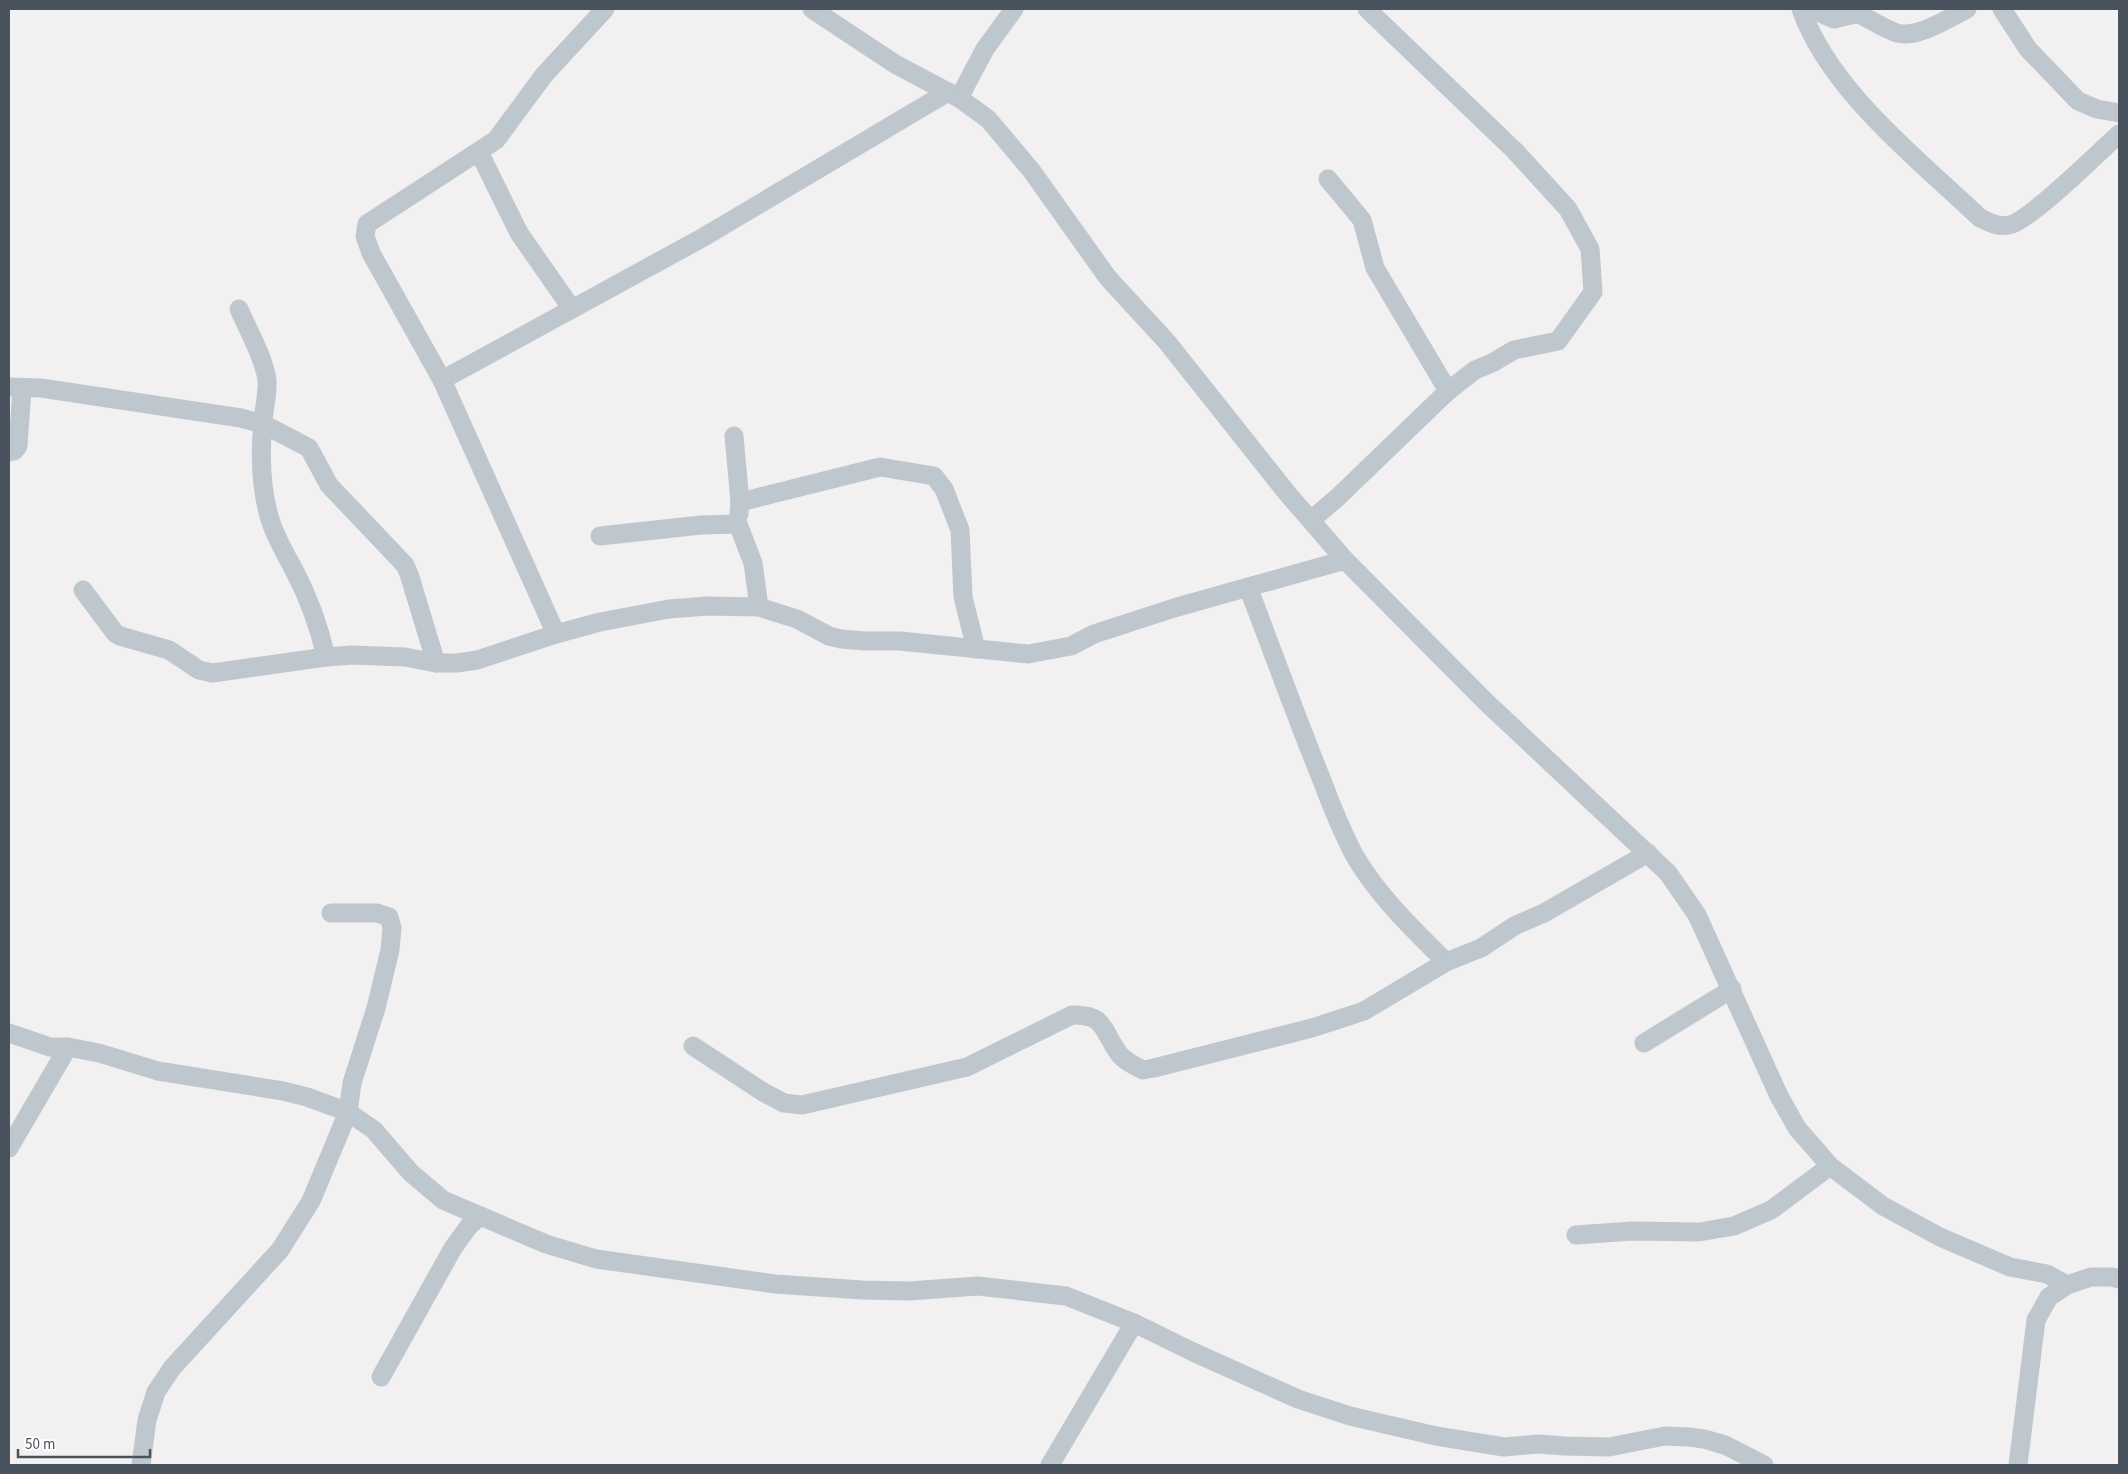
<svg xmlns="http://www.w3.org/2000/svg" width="2128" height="1474" font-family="'Source Sans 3',sans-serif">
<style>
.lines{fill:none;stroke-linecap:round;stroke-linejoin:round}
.street{stroke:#bfc7ce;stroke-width:19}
</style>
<rect width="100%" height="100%" fill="#f2f0f0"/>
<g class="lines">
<g class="street">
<path d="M812,9l83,55 64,34 29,21 43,51 77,108 59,64 120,151 58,67 141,142 182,171 29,42 82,181 18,32 33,38 53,40 57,31 70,30 37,7 20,11"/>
<path d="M1801,9c29,82 117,150 179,209 11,5 17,9 29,7 20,-3 91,-74 110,-91"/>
<path d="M1811,9l23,10 21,-5 6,1c12,6 24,14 36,18 20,6 52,-15 70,-24"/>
<path d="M2002,9l26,40 50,52 19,8 22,4"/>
<path d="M959,98l26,-49 29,-40"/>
<path d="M479,152l40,81 53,76"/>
<path d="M1328,179l34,41 13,48 73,123"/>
<path d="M239,309c9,21 25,49 28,71 1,13 -3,28 -4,41 -3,31 -2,66 6,95 5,19 15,35 24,52 15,28 26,58 33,89l26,-2 53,2 31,6h21l20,-3 79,-26 44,-12 69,-13 38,-3 52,1 38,12 32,17 12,3 24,2h35l128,13 43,-8 23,-12 80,-26 171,-48"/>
<path d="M442,380l-71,-127 -6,-17 2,-12 129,-84 48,-65 61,-66"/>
<path d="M9,387l32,1 200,30 22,6 46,24 20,37 76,80 4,9 27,89"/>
<path d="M734,436l6,66 -1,12"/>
<path d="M9,452l5,-1 4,-5 4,-58"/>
<path d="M740,502l140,-35 54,9 10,13 16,41 3,67 13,52"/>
<path d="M1311,520l27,-23 110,-106 27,-21 17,-7 22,-13 44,-9 35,-49 -3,-43 -22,-40 -53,-58 -148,-142"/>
<path d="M600,536l101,-11 37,-1 15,39 6,44"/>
<path d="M1248,587c23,60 45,121 69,181 12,30 23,62 39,90 24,40 58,72 90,104"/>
<path d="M83,590l32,43 5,3 49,14 30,20 13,3 114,-16"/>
<path d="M556,634l-114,-254 260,-142 246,-146"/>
<path d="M9,1033l41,14h18l31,6 59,18 125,20 24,6 30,11 11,4 26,18 37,43 32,27 103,44 50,15 179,25 87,6 47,1 69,-5 88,10 68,27 59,29 105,47 52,17 86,20 68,11 34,-3 27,2 44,1 56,-11 24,1 15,2 21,6 39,20"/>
<path d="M1644,1043l88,-54"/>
<path d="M693,1046l70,46 21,11 18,2 165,-38 105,-52c35,-1 30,17 48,40 6,7 15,11 23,15l11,-2 158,-40 52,-17 82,-49 35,-14 35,-23 28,-12 104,-60"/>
<path d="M9,1148l59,-101"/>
<path d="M1576,1235l56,-4 67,1 35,-6 37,-16 59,-44"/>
<path d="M381,1377l72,-129 16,-22 11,-10"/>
<path d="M141,1465l6,-45 9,-28 16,-24 108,-118 31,-49 37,-89 4,-29 24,-75 14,-58 2,-22 -3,-11 -12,-4h-46"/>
<path d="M1050,1465l84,-142"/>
<path d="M2018,1465l18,-145 13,-23 18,-12 24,-8h21l7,2"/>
</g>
</g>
<rect width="2128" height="1474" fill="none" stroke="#49535d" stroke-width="20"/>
<path d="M18 1449v8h132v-8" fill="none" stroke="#49535d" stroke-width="2.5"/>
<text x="25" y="1449" font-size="15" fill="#49535d" stroke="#ffffff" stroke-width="4" paint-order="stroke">50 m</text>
</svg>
